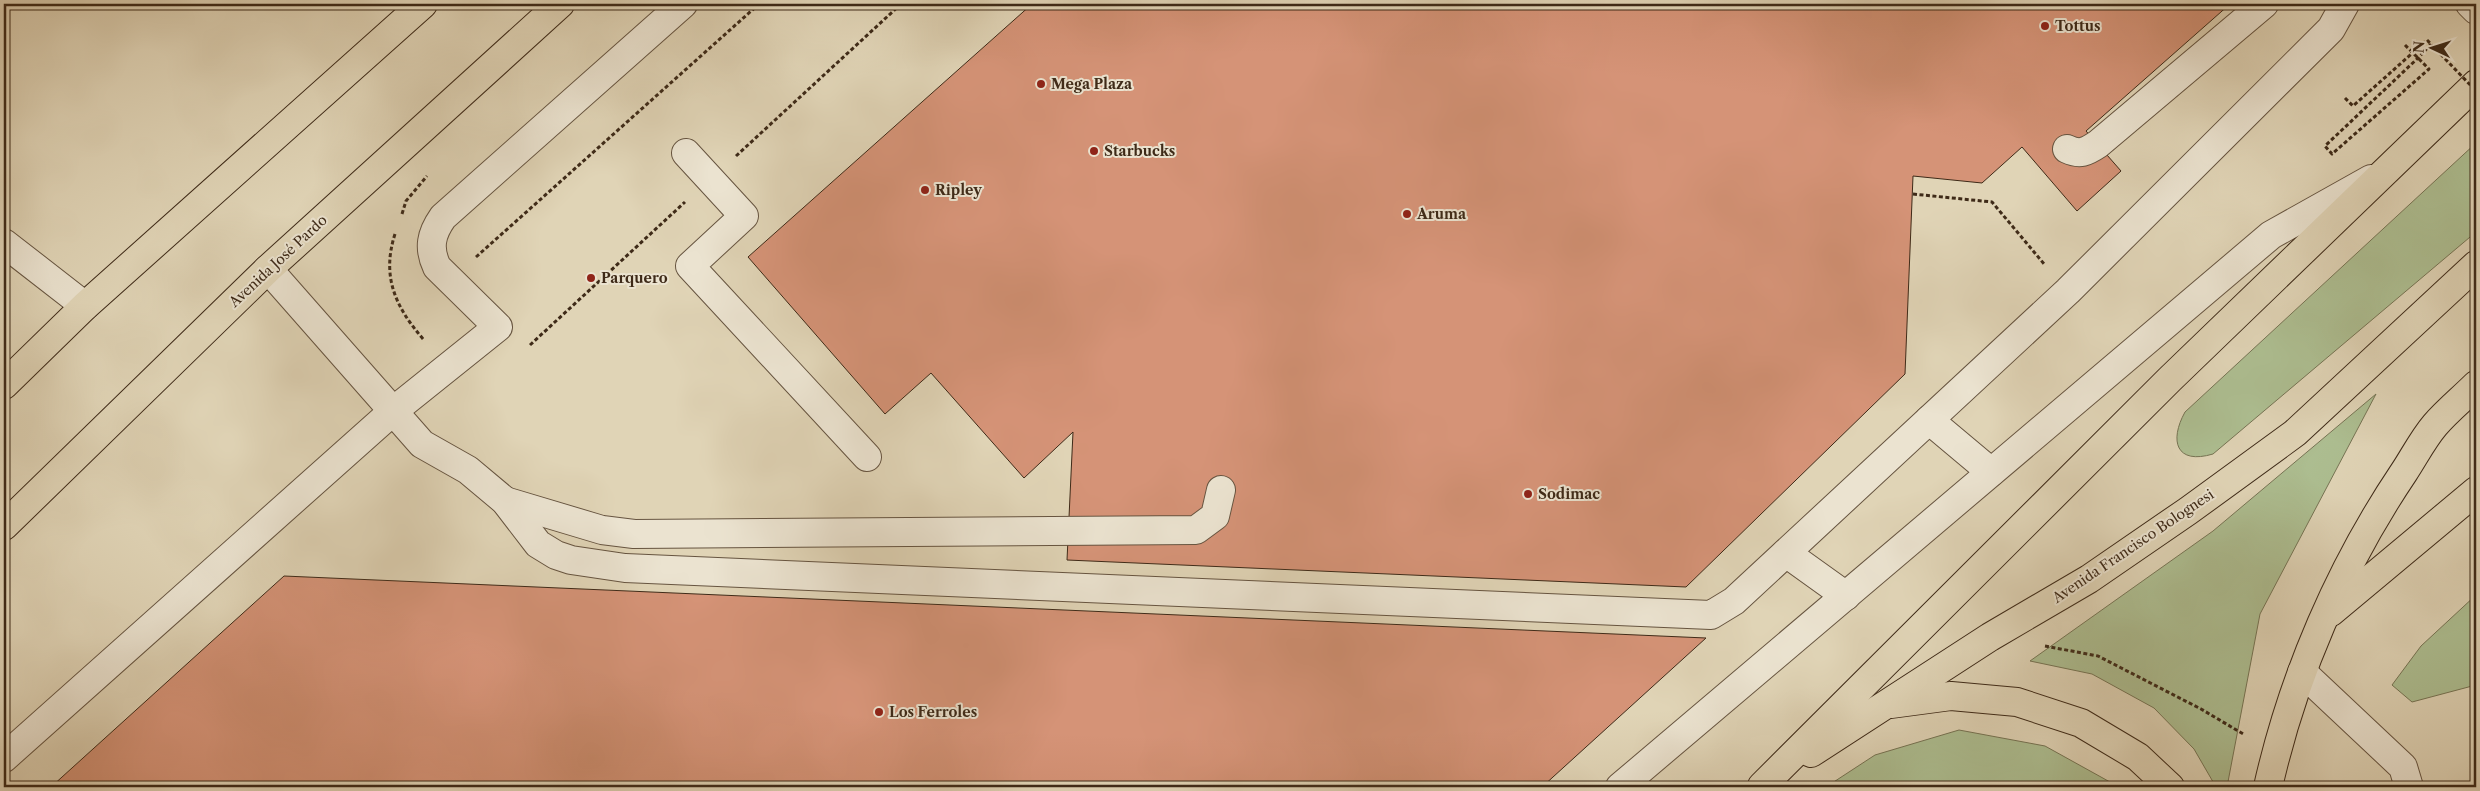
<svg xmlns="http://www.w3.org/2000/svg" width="2480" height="791" font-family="'Libre Caslon Text',serif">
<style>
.green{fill:#adbe91;stroke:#767454}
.building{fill:#d59377;stroke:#3e2a18}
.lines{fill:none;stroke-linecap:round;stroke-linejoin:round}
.minor-casing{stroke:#665440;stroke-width:30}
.major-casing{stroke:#3e2a18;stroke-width:30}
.highway-casing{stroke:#3e2a18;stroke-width:30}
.path{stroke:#3e2a18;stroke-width:3;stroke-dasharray:4 2.5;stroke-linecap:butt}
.minor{stroke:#ebe3d0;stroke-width:28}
.major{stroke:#e0d4b6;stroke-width:28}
.highway{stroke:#e0d4b6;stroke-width:28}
.path-bridge{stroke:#3e2a18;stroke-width:3;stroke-dasharray:4 2.5;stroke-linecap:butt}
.poi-dot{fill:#8f2418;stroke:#ebe3d0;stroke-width:2}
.labels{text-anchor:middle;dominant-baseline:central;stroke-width:4;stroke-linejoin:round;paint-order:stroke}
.poi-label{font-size:14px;font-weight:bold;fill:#3e2a18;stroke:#ebe3d0;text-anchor:start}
.street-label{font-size:14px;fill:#3e2a18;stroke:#ebe3d0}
</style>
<rect width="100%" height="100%" fill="#e0d4b6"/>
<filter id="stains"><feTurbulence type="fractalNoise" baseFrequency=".004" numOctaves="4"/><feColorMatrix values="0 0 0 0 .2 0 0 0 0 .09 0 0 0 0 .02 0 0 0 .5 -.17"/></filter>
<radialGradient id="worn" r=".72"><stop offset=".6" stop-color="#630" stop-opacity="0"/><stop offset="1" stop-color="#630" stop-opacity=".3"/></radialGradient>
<g class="green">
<path d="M2476,143v89l-263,222c-37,11 -44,-13 -28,-42z"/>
<path d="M2376,394l-116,220 -33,173h-11l-22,-38 -40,-41 -62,-34 -62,-13 183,-130z"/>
<path d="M2476,595v90l-64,17 -20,-17 29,-39z"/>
<path d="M1959,730l86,16 74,41h-293l49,-32z"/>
</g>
<g class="building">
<path d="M1032,4h1198l-144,127 35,40 -44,40 -55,-64 -40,36 -69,-7 -8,198 -219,213 -619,-27 6,-128 -49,46 -93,-105 -46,41 -137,-157z"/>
<path d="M284,576l1422,62 -164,149h-1491z"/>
</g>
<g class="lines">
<defs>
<g id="minor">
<path d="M2470,4l6,6"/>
<path d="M2067,149c13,6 19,3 31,-5l166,-140"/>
<path d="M686,153l58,63 -54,50 177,191"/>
<path d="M4,243l81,63"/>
<path d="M268,269l154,175 46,26 37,31 33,43 18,11 15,5 54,8 1086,47 23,-14 334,-310 263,-262 14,-25"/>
<path d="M1929,420l62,52"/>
<path d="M505,501l97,29 32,4 562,-4 19,-14 6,-26"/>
<path d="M1786,553l60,43"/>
<path d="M2302,672l101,95 6,20"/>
<path d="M4,758l388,-346 106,-85 -61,-60c-9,-19 -6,-33 6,-50l240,-213"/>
<path d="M1620,787l651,-552 100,-56"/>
</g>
<g id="major">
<path d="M4,385l81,-79 338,-302"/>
<path d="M4,526l264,-257 292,-265"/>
</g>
<g id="highway">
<path d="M2331,612l145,-121"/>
<path d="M1891,704l60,-8 66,6 64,21 57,34 32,30"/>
<path d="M1811,753l179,-116 99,-58 99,-68 107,-78 181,-168"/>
<path d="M1762,786l408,-407 306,-295"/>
<path d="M2268,787c25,-111 72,-220 136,-315 10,-15 19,-33 31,-47 12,-14 28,-27 41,-40"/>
</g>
</defs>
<use href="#minor" class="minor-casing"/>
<use href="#major" class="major-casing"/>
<use href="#highway" class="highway-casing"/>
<g class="path">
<path d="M2405,45c8,8 16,16 24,24l-97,85 -7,-8 93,-88 13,-14"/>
<path d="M2345,98l8,8 74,-66"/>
<path d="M736,156l165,-152"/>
<path d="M1913,194l79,8 53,63"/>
<path d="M402,214l4,-13 21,-25"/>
<path d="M395,234c-14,43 1,74 29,106"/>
<path d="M476,257l283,-253"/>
<path d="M530,345l155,-143"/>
<path d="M2045,646l53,10 103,53 44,26"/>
</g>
<use href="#minor" class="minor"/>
<use href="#major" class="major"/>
<use href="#highway" class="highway"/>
<path class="path-bridge" d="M2427,40l49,51"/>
</g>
<g class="poi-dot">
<circle cx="2045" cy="26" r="5"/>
<circle cx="1041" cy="84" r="5"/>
<circle cx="1094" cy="151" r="5"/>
<circle cx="925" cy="190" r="5"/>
<circle cx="1407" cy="214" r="5"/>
<circle cx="591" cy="278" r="5"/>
<circle cx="1528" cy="494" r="5"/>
<circle cx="879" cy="712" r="5"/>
</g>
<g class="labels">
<g class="poi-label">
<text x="2055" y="26">Tottus</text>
<text x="1051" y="84">Mega Plaza</text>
<text x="1104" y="151">Starbucks</text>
<text x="935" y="190">Ripley</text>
<text x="1417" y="214">Aruma</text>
<text x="601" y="278">Parquero</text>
<text x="1538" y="494">Sodimac</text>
<text x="889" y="712">Los Ferroles</text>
</g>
<g class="street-label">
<text transform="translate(278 261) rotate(-43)">Avenida José Pardo</text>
<text transform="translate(2133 546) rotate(-34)">Avenida Francisco Bolognesi</text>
</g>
</g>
<rect width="2480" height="791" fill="none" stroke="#e0d4b6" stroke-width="20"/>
<rect x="5" y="5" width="2470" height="781" fill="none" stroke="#3e2a18" stroke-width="2.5"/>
<rect x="10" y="10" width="2460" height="771" fill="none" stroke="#3e2a18"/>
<g transform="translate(2432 48) rotate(274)" stroke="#ebe3d0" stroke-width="4" paint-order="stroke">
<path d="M0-4L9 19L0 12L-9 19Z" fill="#3e2a18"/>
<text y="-8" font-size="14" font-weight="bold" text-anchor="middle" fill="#3e2a18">N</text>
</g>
<rect width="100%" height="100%" filter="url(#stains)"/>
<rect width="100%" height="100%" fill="url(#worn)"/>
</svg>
